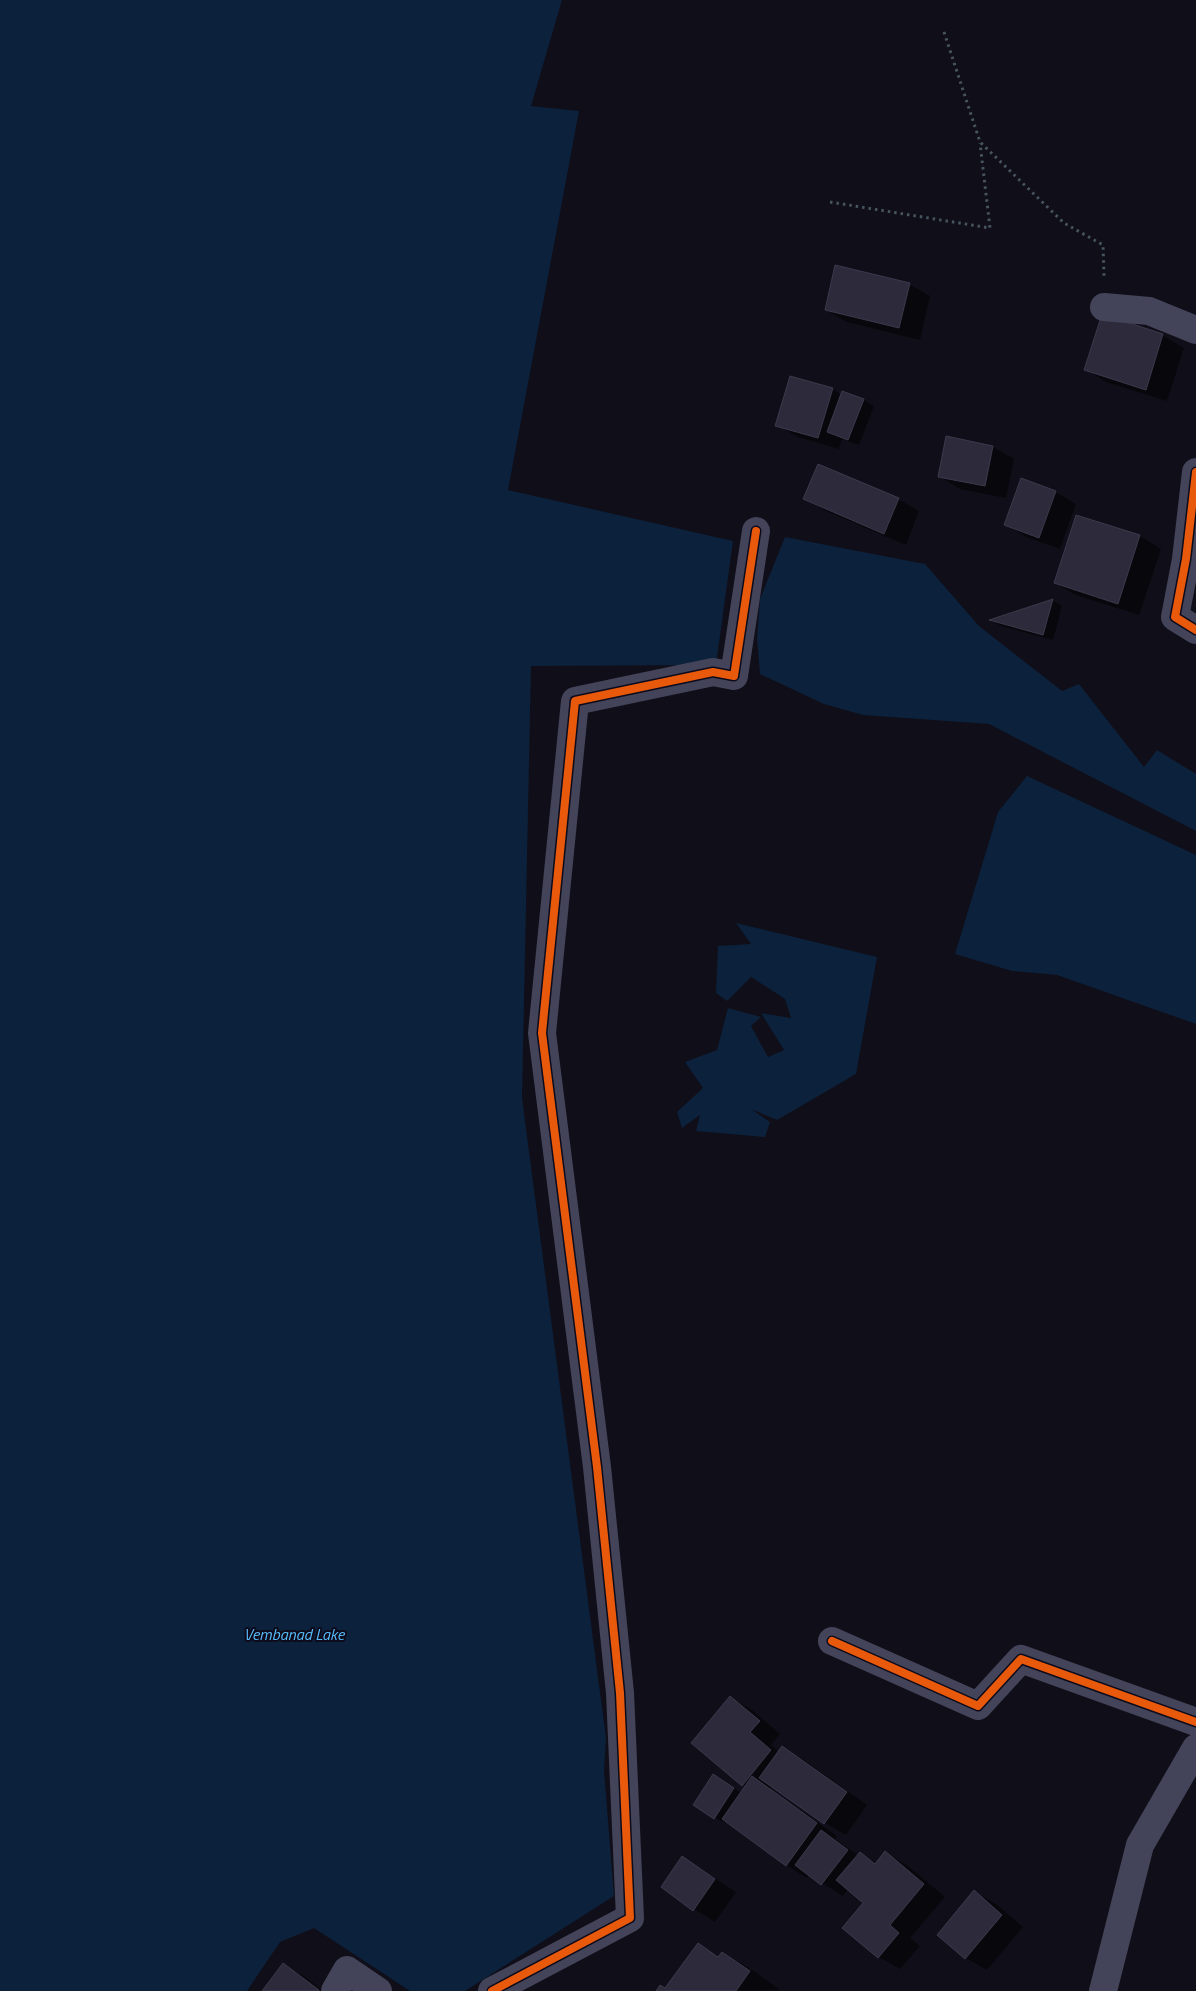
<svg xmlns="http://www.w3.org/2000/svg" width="1196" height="1991" font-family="'Titillium Web',sans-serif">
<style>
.water{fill:#0c213b}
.shadow{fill:#0007}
.building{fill:#2d2b3b;stroke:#3b394c}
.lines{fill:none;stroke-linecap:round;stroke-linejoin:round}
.path{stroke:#46545f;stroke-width:3;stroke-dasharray:2.5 4;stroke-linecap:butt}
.street{stroke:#434459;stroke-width:28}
.cycleway-casing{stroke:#0d0b1b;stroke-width:11}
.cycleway{stroke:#e8590c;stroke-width:8}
.labels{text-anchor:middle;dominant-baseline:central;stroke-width:4;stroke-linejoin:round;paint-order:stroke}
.water-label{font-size:16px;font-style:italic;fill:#58bcfb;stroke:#0d0b1b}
</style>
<rect width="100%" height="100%" fill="#100e18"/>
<g class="water">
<path d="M0,0h562l-31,106 48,5 -71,379 225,51 -17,124 -185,1 -9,432 84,640 -2,32 10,126 -149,95h-55l-96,-63 -34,14 -33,49h-247z"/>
<path d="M785,537l140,27 54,62 83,65 17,-7 65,83 13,-17 39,24v57l-207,-107 -126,-9 -39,-11 -64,-30 -3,-35 3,-40z"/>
<path d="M1027,776l169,79v169l-139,-49 -45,-4 -57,-17 43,-142z"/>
<path d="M736,923l141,34 -21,117 -79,46 -26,-11 19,13 -5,15 -69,-6 4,-16 -18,13 -5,-16 26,-24 -18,-26 32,-12 11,-42 33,9 -10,9 17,31 16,-7 -23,-37 30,5 -6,-19 -34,-22 -24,24 -11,-8 2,-47 33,-2z"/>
</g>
<g class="shadow">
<path d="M909,284l21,12 -10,44 -73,-18 -21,-12z"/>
<path d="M1162,335l22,13 -17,53 -61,-19 -21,-13z"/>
<path d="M832,389l10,6 1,-3 21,8 10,6 -15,39 -17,-6 -3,10 -41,-12 -21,-12z"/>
<path d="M993,447l21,12 -8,39 -46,-9 -21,-13z"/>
<path d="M1055,492l21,12 -16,45 -34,-12 -21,-13z"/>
<path d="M805,499h93l21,12 -13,34 -80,-34z"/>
<path d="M1076,516l64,20 21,13 -22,66 -63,-20 -21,-12z"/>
<path d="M1052,600l10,6 -9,34 -52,-14 -9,-5z"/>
<path d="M731,1698l21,12 28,24 -9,11 8,7 3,-4 22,12 63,45 -21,30 -21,-12 -52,-37 -3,3 67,47 -2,3 24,17 2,-2 16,9 9,-10 21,12 38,32 -35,41 10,8 -20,23 -21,-12 -35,-30 21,-25 -17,-13 -5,7 -34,-21 -2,3 -21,-13 -60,-44 -1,2 -11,-6 10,-36 17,12 5,-6 -4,-2z"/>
<path d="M683,1858l53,34 -21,30 -21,-13z"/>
<path d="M975,1892l21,12 27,23 -36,43 -21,-12z"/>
<path d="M699,1944l21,13 3,-4 31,18 26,19 -123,1 9,-2z"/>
<path d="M284,1965l21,12 18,14h-59z"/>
</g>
<g class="building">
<path d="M835,265l75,18 -11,45 -74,-18z"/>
<path d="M1102,314l61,20 -17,56 -62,-20z"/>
<path d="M790,376l43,12 -15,50 -43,-12z"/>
<path d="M842,391l22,8 -16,41 -21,-8z"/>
<path d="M946,436l47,10 -8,40 -47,-9z"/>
<path d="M818,464l81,34 -15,36 -81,-35z"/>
<path d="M1021,478l35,13 -17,47 -35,-13z"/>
<path d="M1076,515l64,20 -22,69 -64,-21z"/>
<path d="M1053,599l-10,36 -54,-15z"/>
<path d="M730,1696l30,25 -10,11 21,18 -29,36 -51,-43z"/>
<path d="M782,1746l65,46 -23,32 -65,-46z"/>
<path d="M713,1774l21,14 -20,31 -21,-14z"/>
<path d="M752,1776l65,47 -31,43 -64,-47z"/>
<path d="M821,1830l27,20 -27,35 -26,-20z"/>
<path d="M885,1851l39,33 -34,41 9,8 -21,25 -36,-30 21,-25 -27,-23 24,-28 15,12z"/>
<path d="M682,1856l33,23 -22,32 -32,-24z"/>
<path d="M974,1890l28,25 -37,44 -28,-24z"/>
<path d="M698,1943l20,14 4,-5 28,19 -14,20h-80l4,-6 5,3z"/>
<path d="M283,1963l36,27v1h-57z"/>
</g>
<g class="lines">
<g class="path">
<path d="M944,32l36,110 84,81 39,22 1,31"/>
<path d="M830,202l160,26 -10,-85"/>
</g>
<g class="street">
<path d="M1104,307l45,4 47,19"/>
<path d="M1196,472l-10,87 -11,58 21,13"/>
<path d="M832,1641l146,65 43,-47 175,63"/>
<path d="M335,1991l12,-21 31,21"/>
<path d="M492,1991l138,-73 -10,-225 -23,-226 -55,-434 33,-332 138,-29 21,4 22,-145"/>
<path d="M1103,1991l37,-146 56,-97"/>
</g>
<defs>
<g id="cycleway">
<path d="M1196,472l-10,87 -11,58 21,13"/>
<path d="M832,1641l146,65 43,-47 175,63"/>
<path d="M492,1991l138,-73 -10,-225 -23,-226 -55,-434 33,-332 138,-29 21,4 22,-145"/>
</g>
</defs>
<use href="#cycleway" class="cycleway-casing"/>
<use href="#cycleway" class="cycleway"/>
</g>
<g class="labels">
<g class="water-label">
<text x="294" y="1634">Vembanad Lake</text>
</g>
</g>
</svg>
